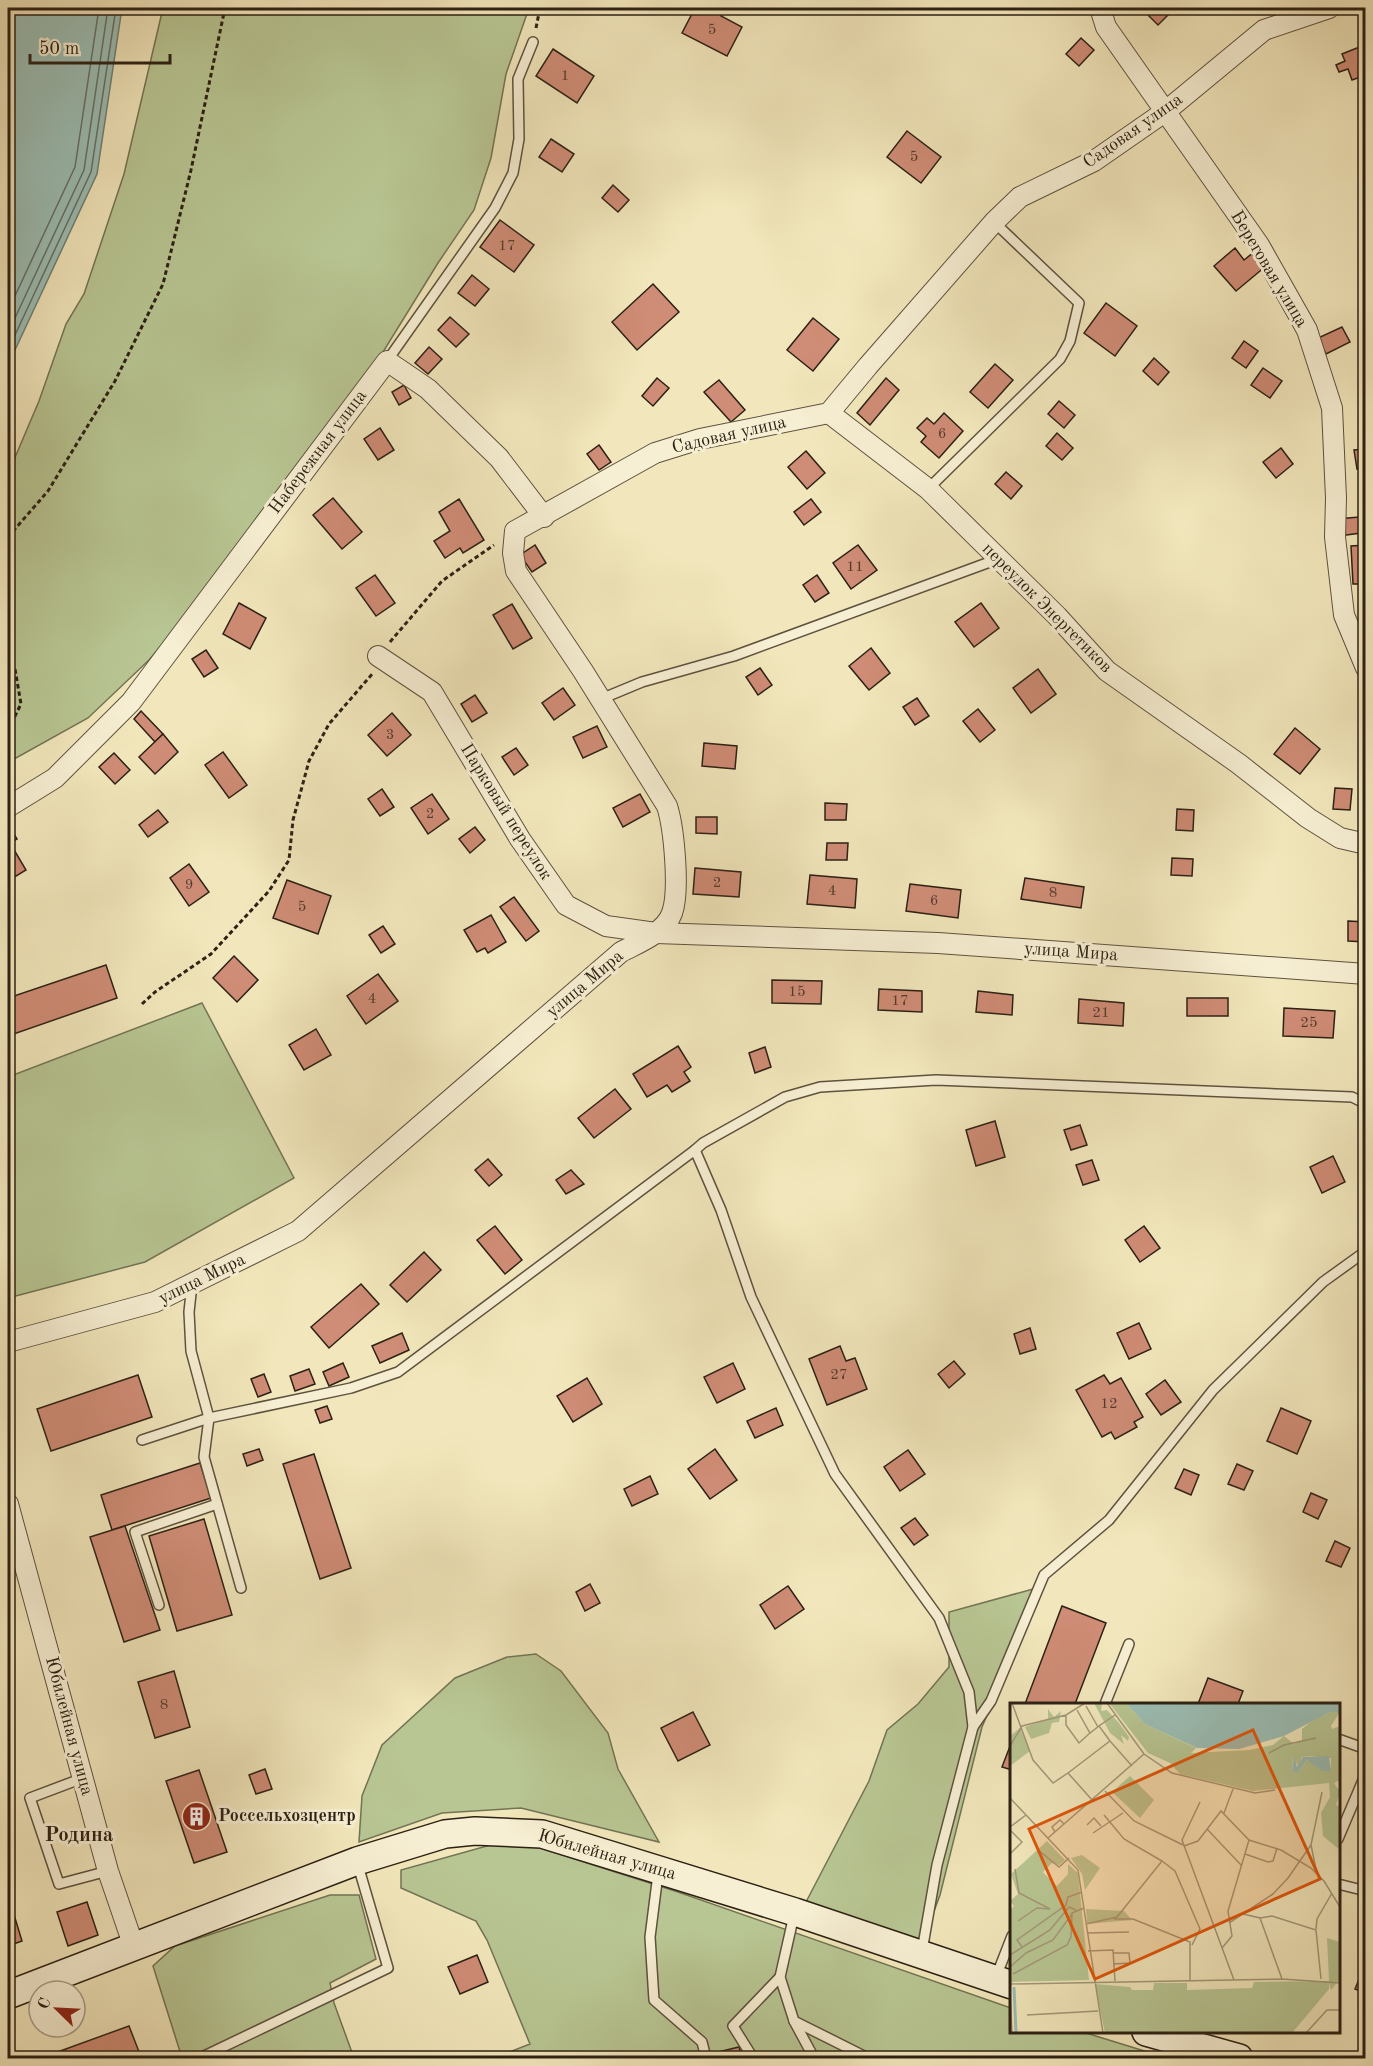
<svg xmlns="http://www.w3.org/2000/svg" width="1373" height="2066" font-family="'Old Standard TT',serif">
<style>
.green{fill:#b8c693;stroke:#727454;stroke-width:1.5}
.water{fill:#9cbfb6;stroke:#6f8075;stroke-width:1.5}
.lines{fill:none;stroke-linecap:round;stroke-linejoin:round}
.shore{stroke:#647065;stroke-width:1.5}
.building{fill:#cf8c76;stroke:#2c2114;stroke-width:1.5}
.lane-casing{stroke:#5e523e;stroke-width:12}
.street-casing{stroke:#5e523e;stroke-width:22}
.secondary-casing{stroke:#2c2114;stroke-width:30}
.path{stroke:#2c2114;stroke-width:3;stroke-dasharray:4.5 3;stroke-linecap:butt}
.lane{stroke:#f7efd3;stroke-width:9}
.street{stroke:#f7efd3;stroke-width:20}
.secondary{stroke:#f7efd3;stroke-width:27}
.labels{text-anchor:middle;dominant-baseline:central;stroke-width:6;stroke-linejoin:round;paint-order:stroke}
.number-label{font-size:15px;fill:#553c2c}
.street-label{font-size:18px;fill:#2c2114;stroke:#f7efd3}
.poi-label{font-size:18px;font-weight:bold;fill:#2c2114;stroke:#f7efd3;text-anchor:start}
.quarter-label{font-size:21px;font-weight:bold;fill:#2c2114;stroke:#f7efd3}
.inset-river{fill:none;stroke:#9cbfb6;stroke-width:3}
.inset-road{fill:none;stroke:#a39879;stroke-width:1.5}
.view{fill:#df560c;fill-opacity:0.15;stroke:#df560c;stroke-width:3}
.inset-edge{fill:none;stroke:#2c2114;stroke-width:3}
</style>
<rect width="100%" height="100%" fill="#f2e7bc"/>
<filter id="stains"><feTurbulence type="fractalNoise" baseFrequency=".00333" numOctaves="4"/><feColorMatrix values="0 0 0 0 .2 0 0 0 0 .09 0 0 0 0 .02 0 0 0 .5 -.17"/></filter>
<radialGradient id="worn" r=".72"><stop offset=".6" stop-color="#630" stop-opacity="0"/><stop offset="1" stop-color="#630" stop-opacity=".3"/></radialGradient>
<g class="green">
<path d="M163,8h366l-23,66 -15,84 -17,52 -36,53 -68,110 -179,238 -42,49 -61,58 -72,40h-8v-284l31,-73 27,-77 18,-30 40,-120z"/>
<path d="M202,1003l92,175 -149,84 -137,36v-221z"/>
<path d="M1044,1586l-62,141 -42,168 -17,46 -117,-39 63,-121 18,-51 31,-26 31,-37v-55z"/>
<path d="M536,1654l25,17 47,62 10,36 41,73 -138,-34 -79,5 -83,29 3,-46 20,-51 73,-67 52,-21z"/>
<path d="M501,1842l39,6 138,44 333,116 1,24h71l84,26h-673l36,-14 -43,-104 -11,-19 -75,-33v-18z"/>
<path d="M330,1895h29l17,64 -46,24 4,20 20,55h-172l-29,-92 22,-20z"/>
</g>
<path class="water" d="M8,8h114l-25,166 -89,191z"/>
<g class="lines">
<g class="shore">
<path d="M8,311l67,-144 24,-159"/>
<path d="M8,333l76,-163 24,-162"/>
<path d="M8,350l83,-178 25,-164"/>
</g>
</g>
<g class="building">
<path d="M695,8h30l-4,8 21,11 -15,29 -45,-23z"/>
<path d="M1141,8h34l-17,17z"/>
<path d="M1081,38l13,12 -15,16 -13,-12z"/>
<path d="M1362,46l4,8v21l-14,5 -4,-11 -9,3 -3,-7 9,-4 -3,-7z"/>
<path d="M553,49l41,27 -17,27 -41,-27z"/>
<path d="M907,131l34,26 -20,26 -34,-26z"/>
<path d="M551,139l23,15 -12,18 -23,-15z"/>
<path d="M613,185l16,15 -11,12 -16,-14z"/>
<path d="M500,220l34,25 -20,27 -34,-25z"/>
<path d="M1235,248l9,12 10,-8 12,14 -30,25 -22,-25z"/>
<path d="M472,275l17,14 -14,17 -17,-13z"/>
<path d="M653,284l26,28 -42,38 -25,-28z"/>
<path d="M1106,303l31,23 -22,30 -31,-23z"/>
<path d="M450,317l19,17 -13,13 -18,-17z"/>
<path d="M813,318l26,21 -26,32 -26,-21z"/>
<path d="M1342,327l8,15 -24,12 -8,-16z"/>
<path d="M1244,341l14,10 -12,17 -14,-10z"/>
<path d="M429,347l13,12 -14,15 -13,-11z"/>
<path d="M1154,358l15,14 -11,13 -15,-14z"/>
<path d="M995,364l18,16 -25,28 -18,-16z"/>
<path d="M1263,368l19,13 -12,17 -19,-13z"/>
<path d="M657,378l12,10 -16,18 -11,-10z"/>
<path d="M886,378l13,12 -29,35 -13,-12z"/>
<path d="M719,380l26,30 -14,12 -27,-30z"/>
<path d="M404,385l7,13 -12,7 -7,-13z"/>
<path d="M1059,401l16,14 -11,13 -16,-14z"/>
<path d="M944,413l19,18 -24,27 -18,-16 5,-6 -9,-8 10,-10 7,6z"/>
<path d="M380,428l14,22 -16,10 -14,-21z"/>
<path d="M1057,433l16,15 -11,12 -16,-14z"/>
<path d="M599,445l12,17 -12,8 -12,-16z"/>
<path d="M1281,448l12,16 -17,14 -13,-16z"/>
<path d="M1366,449v18l-9,2 -3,-19z"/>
<path d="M806,451l19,22 -18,16 -19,-22z"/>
<path d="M1006,472l16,14 -11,13 -16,-15z"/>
<path d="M333,498l29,34 -20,17 -29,-34z"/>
<path d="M459,499l25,41 -21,13 -3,-5 -15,10 -11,-17 16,-10 -11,-19z"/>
<path d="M811,499l10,13 -17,13 -10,-13z"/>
<path d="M1359,517l2,16 -22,3 -2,-17z"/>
<path d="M535,545l11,18 -14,9 -12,-17z"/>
<path d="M858,545l19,25 -26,19 -18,-26z"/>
<path d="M1366,545v39h-13l-2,-38z"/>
<path d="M375,575l20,28 -19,13 -20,-28z"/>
<path d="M817,575l12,18 -14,9 -12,-17z"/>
<path d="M239,603l27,15 -16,31 -27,-15z"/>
<path d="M981,603l18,25 -25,19 -19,-25z"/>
<path d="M512,604l20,34 -19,11 -20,-34z"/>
<path d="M871,648l19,25 -21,17 -20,-24z"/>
<path d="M206,650l12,18 -14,9 -12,-18z"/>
<path d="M760,668l12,17 -14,10 -12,-18z"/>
<path d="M1038,669l18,25 -25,19 -18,-25z"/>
<path d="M563,688l12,17 -21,15 -12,-17z"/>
<path d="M475,695l12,18 -15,9 -11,-18z"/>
<path d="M917,698l12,18 -14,9 -12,-18z"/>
<path d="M978,709l17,21 -15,12 -17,-21z"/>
<path d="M141,711l22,23 -8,8 -21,-23z"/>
<path d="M392,713l19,22 -24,21 -19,-21z"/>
<path d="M597,726l10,21 -24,11 -10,-21z"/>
<path d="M1295,728l25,21 -20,25 -26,-20z"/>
<path d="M163,734l15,18 -23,22 -16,-17z"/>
<path d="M704,743l33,3 -2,23 -33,-3z"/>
<path d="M516,748l12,17 -14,10 -12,-18z"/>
<path d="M223,752l24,33 -18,13 -24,-33z"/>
<path d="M114,753l16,17 -15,14 -16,-17z"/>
<path d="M1335,788l17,1 -2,21 -17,-1z"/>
<path d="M382,789l12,18 -14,9 -12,-17z"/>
<path d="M432,794l17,25 -21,15 -17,-26z"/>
<path d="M640,794l10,18 -27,15 -10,-19z"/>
<path d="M825,803l22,1 -1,16h-21z"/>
<path d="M1177,809l17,1 -1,21 -17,-1z"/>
<path d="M158,810l10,12 -20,15 -9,-12z"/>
<path d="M696,817h21v17l-21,-1z"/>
<path d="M9,826l8,13 -7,4 16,27 -18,11z"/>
<path d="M475,827l10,13 -15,13 -11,-14z"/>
<path d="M827,843h21l-1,17h-21z"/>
<path d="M1172,858l21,1 -1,17 -21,-1z"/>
<path d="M189,864l20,28 -20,14 -19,-28z"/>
<path d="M695,868l46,4 -2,25 -46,-3z"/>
<path d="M810,875l47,4 -2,29 -48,-4z"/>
<path d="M1025,878l59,9 -3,21 -60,-9z"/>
<path d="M287,880l44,16 -13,38 -45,-16z"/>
<path d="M910,884l51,6 -3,28 -52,-7z"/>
<path d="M514,897l25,34 -13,10 -26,-34z"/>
<path d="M491,915l15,27 -18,11 -3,-5 -8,4 -13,-22z"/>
<path d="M1348,921l18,1v20l-18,-1z"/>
<path d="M383,926l12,18 -14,9 -12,-18z"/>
<path d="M234,956l24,24 -21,22 -24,-24z"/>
<path d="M106,965l11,33 -109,38v-38z"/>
<path d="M378,974l20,27 -32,23 -19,-28z"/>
<path d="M772,980l50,1 -1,23 -49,-1z"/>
<path d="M879,989l43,2v21l-44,-2z"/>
<path d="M978,991l35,4 -1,20 -36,-3z"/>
<rect x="1187" y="998" width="41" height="18"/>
<path d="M1079,999l45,4 -1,23 -45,-3z"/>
<path d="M1284,1008l51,3 -2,27 -50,-2z"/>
<path d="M316,1029l15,26 -27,15 -15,-25z"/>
<path d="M678,1046l13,21 -7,5 6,9 -18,11 -5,-7 -20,12 -14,-23z"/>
<path d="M765,1047l6,20 -16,6 -6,-20z"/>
<path d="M615,1089l16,20 -37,29 -16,-20z"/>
<path d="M995,1121l10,36 -29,9 -10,-36z"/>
<path d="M1080,1125l7,20 -16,5 -7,-20z"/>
<path d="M1333,1156l12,26 -23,11 -12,-26z"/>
<path d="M488,1159l14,16 -13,11 -14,-16z"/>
<path d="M1092,1160l7,20 -16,5 -7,-20z"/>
<path d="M571,1170l13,14 -18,10 -10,-14z"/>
<path d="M495,1226l27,34 -17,14 -28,-34z"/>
<path d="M1144,1226l16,22 -20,14 -15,-22z"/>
<path d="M424,1252l17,18 -34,32 -17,-17z"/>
<path d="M361,1284l18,20 -50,44 -18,-21z"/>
<path d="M1139,1323l12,26 -22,10 -12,-26z"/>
<path d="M1030,1328l6,21 -16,5 -6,-20z"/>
<path d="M402,1333l7,17 -29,13 -8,-17z"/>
<path d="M840,1346l6,15 9,-3 12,31 -40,16 -18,-46z"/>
<path d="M954,1361l11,13 -16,14 -11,-14z"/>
<path d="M343,1363l6,14 -20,9 -6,-14z"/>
<path d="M733,1363l12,26 -28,14 -13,-26z"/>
<path d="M309,1369l6,15 -20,7 -5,-15z"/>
<path d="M264,1374l7,18 -13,5 -7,-18z"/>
<path d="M138,1375l14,42 -101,34 -14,-42z"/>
<path d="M1104,1375l6,9 11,-6 22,39 -9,5 3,5 -22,12 -4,-7 -9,5 -26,-47z"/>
<path d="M587,1378l15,26 -29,18 -16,-26z"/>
<path d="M1165,1380l16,22 -20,13 -15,-21z"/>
<path d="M327,1406l5,13 -12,4 -5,-13z"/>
<path d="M776,1408l7,17 -28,13 -8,-17z"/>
<path d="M1281,1408l30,13 -14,33 -30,-13z"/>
<path d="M259,1449l4,11 -16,6 -4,-12z"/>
<path d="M715,1449l22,31 -27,19 -22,-30z"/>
<path d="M908,1450l17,24 -25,17 -16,-24z"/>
<path d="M314,1454l37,114 -31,11 -37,-115z"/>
<path d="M200,1463l11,35 -99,32 -11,-35z"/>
<path d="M1237,1464l16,7 -9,19 -16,-6z"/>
<path d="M1184,1469l15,6 -8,20 -16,-7z"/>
<path d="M650,1476l8,18 -26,12 -8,-17z"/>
<path d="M1311,1493l16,7 -9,19 -15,-7z"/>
<path d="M915,1518l13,17 -14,10 -13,-17z"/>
<path d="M204,1519l28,96 -55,16 -28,-95z"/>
<path d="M125,1526l35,104 -36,12 -34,-105z"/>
<path d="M1335,1541l15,7 -9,19 -15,-6z"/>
<path d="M590,1584l10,19 -15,8 -9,-19z"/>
<path d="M788,1586l16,23 -29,20 -15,-24z"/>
<path d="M1062,1606l44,17 -31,81h-50z"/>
<path d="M174,1671l16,56 -35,11 -17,-56z"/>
<path d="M1208,1678l35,13 -5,13h-40z"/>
<path d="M693,1712l17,33 -32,16 -17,-33z"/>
<path d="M1012,1741v29l-10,-3z"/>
<path d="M265,1769l7,20 -16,5 -7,-19z"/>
<path d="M199,1770l28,82 -33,11 -28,-82z"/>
<path d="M8,1895l14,46 -14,5z"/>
<path d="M87,1902l11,33 -30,11 -11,-34z"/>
<path d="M477,1955l11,27 -28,12 -12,-27z"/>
<path d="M1366,1962v31l-11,-4z"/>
<path d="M129,2026l12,31 -3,1h-97z"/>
<path d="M739,2047l3,11h-22l-2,-6z"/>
</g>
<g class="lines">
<defs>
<g id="lane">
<path d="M387,361l108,-153 18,-35 6,-34 -1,-60 15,-37"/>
<path d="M928,489l132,-130 10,-18 9,-38 -85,-81"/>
<path d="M601,699l41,-17 92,-26 264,-97"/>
<path d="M695,1150l8,-7 82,-46 35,-10 116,-7 416,17 14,7"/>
<path d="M192,1284l-3,28 2,39 18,67 -5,39 37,131"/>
<path d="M142,1440l67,-22 142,-30 47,-16 297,-222 26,60 30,87 84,177 104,144 30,74 4,35 -36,138 -15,86"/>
<path d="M159,1605l-24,-73 82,-28"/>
<path d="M1105,1704l24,-60"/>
<path d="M973,1727l18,-26 53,-126 65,-55 104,-130 110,-108 43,-31"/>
<path d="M1338,1739l28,10"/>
<path d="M83,1778l-53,20 29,86 49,-13"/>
<path d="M1338,1839l28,-66"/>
<path d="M658,1874l-8,63 4,63 48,42 4,16"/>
<path d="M1338,1884l28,7"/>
<path d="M794,1915l-14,62 14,44 74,37"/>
<path d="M996,1977l16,-41"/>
<path d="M794,2021l20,37"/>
<path d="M200,2058l188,-90 -31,-106"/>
<path d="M753,2058l-20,-32 47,-49"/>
</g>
<g id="street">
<path d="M1100,8l6,19 153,218 48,85 25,78 4,90 -1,39 9,78 22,53"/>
<path d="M829,413l99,76 129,127 50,55 132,93 69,54 32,20 26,6"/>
<path d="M378,656l54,36 88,147 46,66 40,21 50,7 282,10 428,31"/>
<path d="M8,807l47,-29 76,-76 256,-341 41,28 71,69 45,59"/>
<path d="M8,1342l147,-40 143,-71 323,-279c17,-9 44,-19 51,-39 8,-22 2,-85 -5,-107l-84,-135 -67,-100 -3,-18 2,-22 140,-78 45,-14 129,-26 39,-47 126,-144 26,-25 74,-36 72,-50 98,-81 65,-22"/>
<path d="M8,1504l100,367 26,76"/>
</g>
<g id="secondary">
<path d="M8,1995l349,-134 88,-27 30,-3 67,3 253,78 217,73"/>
<path d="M1146,2032l93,26"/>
</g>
</defs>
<use href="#lane" class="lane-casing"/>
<use href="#street" class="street-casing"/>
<use href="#secondary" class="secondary-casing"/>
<g class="path">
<path d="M536,28l4,-20"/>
<path d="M8,537l40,-46 67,-110 48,-97 28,-114 34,-162"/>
<path d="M390,642l52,-61 52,-36"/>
<path d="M8,656l7,13 6,35 -13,26"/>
<path d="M142,1004l13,-12 56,-38 58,-63 20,-31 4,-40 16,-59 20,-37 44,-51"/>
</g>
<use href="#lane" class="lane"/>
<use href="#street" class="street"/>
<use href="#secondary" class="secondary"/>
</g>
<defs>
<symbol id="building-disc" viewBox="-11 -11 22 22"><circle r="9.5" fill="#8f2418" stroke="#f7efd3"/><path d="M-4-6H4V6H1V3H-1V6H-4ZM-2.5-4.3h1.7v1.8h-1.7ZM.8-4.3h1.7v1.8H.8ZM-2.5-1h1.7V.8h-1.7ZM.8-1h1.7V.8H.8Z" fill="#fff"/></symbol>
</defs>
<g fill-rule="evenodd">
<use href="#building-disc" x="180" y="1800" width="33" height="33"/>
</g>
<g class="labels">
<g class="number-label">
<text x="712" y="30">5</text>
<text x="565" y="76">1</text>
<text x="914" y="157">5</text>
<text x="507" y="246">17</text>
<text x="942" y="434">6</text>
<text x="855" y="567">11</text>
<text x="390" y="735">3</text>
<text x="430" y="814">2</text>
<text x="717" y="883">2</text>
<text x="189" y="885">9</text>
<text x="832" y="891">4</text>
<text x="1053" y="893">8</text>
<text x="934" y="901">6</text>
<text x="302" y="907">5</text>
<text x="797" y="992">15</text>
<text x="372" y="999">4</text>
<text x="900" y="1001">17</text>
<text x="1101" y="1013">21</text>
<text x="1309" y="1023">25</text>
<text x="839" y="1375">27</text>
<text x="1109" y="1404">12</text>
<text x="164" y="1705">8</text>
</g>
<g class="street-label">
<text transform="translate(1133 131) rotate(-35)">Садовая улица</text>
<text transform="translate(1269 269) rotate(59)">Береговая улица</text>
<text transform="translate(729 435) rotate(-13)">Садовая улица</text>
<text transform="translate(318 452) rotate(-53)">Набережная улица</text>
<text transform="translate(1047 608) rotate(45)">переулок Энергетиков</text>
<text transform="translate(506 812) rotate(58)">Парковый переулок</text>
<text transform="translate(1071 952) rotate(4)">улица Мира</text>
<text transform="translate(585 984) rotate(-40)">улица Мира</text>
<text transform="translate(202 1279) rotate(-26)">улица Мира</text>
<text transform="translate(69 1726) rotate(75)">Юбилейная улица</text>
<text transform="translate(607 1855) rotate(16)">Юбилейная улица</text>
</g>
<g class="poi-label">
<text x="218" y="1816">Россельхозцентр</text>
</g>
<g class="quarter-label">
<text x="79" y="1835">Родина</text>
</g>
</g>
<g transform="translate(1010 1703)">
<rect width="330" height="330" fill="#f2e7bc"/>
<path d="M84,0h8l-1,8 6,-1 12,13 10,14 -1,4 -7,-6 3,9 -14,-11zM99,0h17l19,21 51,24 -5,5 58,-3 24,-5 11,-9 10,8 8,-4v-11l10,-8 18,-9h10l-9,14 1,3 8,-3v54l-6,3 6,9 -4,13 4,2v43l-17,-14 -2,-23 9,-16 -1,-14 -76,8 -73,-17 -10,-11 -22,-10zM300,53l21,2v13l-24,-11 -9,12h-6l1,-14 6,9 3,-10zM38,6l6,8 7,-6 -2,11 -7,1 -3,10 -18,6 -6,-12 23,-8zM10,25l10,23 -20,15v-30zM120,73l24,24 -14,18 -28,-26zM37,138l18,19 -6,5 -7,-2 -9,9 14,14 11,-12v-10l10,9 11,107 -79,2v-72l4,-4 -4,-5 8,-7 -7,-20zM72,152l18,13 -15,22 -3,-16 -11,-16zM76,206l38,2 8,9 -45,4zM317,235l13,4v37l-9,11 -2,-8v7l-37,44h-187l-10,-49 35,3 2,3h21l1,-7h33v7l65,-2 2,-6 75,-1z" fill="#b8c693" fill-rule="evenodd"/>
<path d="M116,0h214v9h-10l-46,24 -45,13 -42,-1 -52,-24zM284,53l3,11 6,-10 26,-1 2,15h-9l-15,-11 -9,12h-6z" fill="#9cbfb6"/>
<path class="inset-river" d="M4,284l2,46"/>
<path class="inset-road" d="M2,0l21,57 20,23 15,-10 25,28M97,0l37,51 28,19 83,20 20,-3M76,3l12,21M67,7l13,23 9,-7M56,12v10l13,18 11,-10M100,38l-11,-15 16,-11M0,43l12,-20 44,-11 19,-12M259,50l15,-8 32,-7M58,70l42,-32 22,25M95,88l29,30 49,24M0,95l68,72 25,163M190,99l-18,38 52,140M214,110l9,-24M77,122l7,-7 7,8M0,124l16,-12M197,126l34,36M0,127l12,12 -12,12M45,129l-3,-5 8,-7 4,4M83,130l30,-20M38,135l96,-84M301,142l6,29M174,143l14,-5 23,-30 28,29 32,10 30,18 13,13 16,26M27,146l22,18 10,-9M235,151l23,8 5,-1 4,-13M152,158l13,10 25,58 -8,16M5,166l4,24 31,16 -13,-1 -19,13M233,211l17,4 22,61M250,215l12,-2 44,14 5,49M104,216h19l57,23v38M219,220l44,-29 15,-16 23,-33 11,-53M76,221l31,-7 45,-56 -38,-22 -20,-24M306,226l1,-10 15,-26M77,230l42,-1M12,244l-5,-7 49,-35 2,-8 14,-5M212,245l10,-12 -4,-25 21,-71M78,248l25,-1 2,31M103,250h16l1,10 -17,1M0,252l40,-25 19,-23 7,3M0,264l16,-14 27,-13 19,-26M3,271l54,-29 4,-8 1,-24 12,-5M0,281l272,-5 58,4M0,288l2,42M17,312l71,-4M296,330l21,-23h13"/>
<path class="view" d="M243,27l67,149 -225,100 -66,-150z"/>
<rect width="330" height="330" class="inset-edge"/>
</g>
<rect width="1373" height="2066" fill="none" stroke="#f2e7bc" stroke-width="30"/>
<rect x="9" y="9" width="1355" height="2048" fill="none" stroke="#2c2114" stroke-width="3"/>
<rect x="15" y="15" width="1343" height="2036" fill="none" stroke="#2c2114" stroke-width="1.5"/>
<g transform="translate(57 2009) rotate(294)"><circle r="28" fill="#f7efd3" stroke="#a69d87" stroke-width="1.5"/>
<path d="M0-4.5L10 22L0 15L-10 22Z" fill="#8f2418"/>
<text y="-9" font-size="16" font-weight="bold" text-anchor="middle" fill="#2c2114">С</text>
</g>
<path d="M30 54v9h140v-9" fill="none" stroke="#2c2114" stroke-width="3"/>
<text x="39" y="54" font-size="18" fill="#2c2114" stroke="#f7efd3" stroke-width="4.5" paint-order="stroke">50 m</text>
<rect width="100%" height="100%" filter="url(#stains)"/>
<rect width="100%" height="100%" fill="url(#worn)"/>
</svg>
